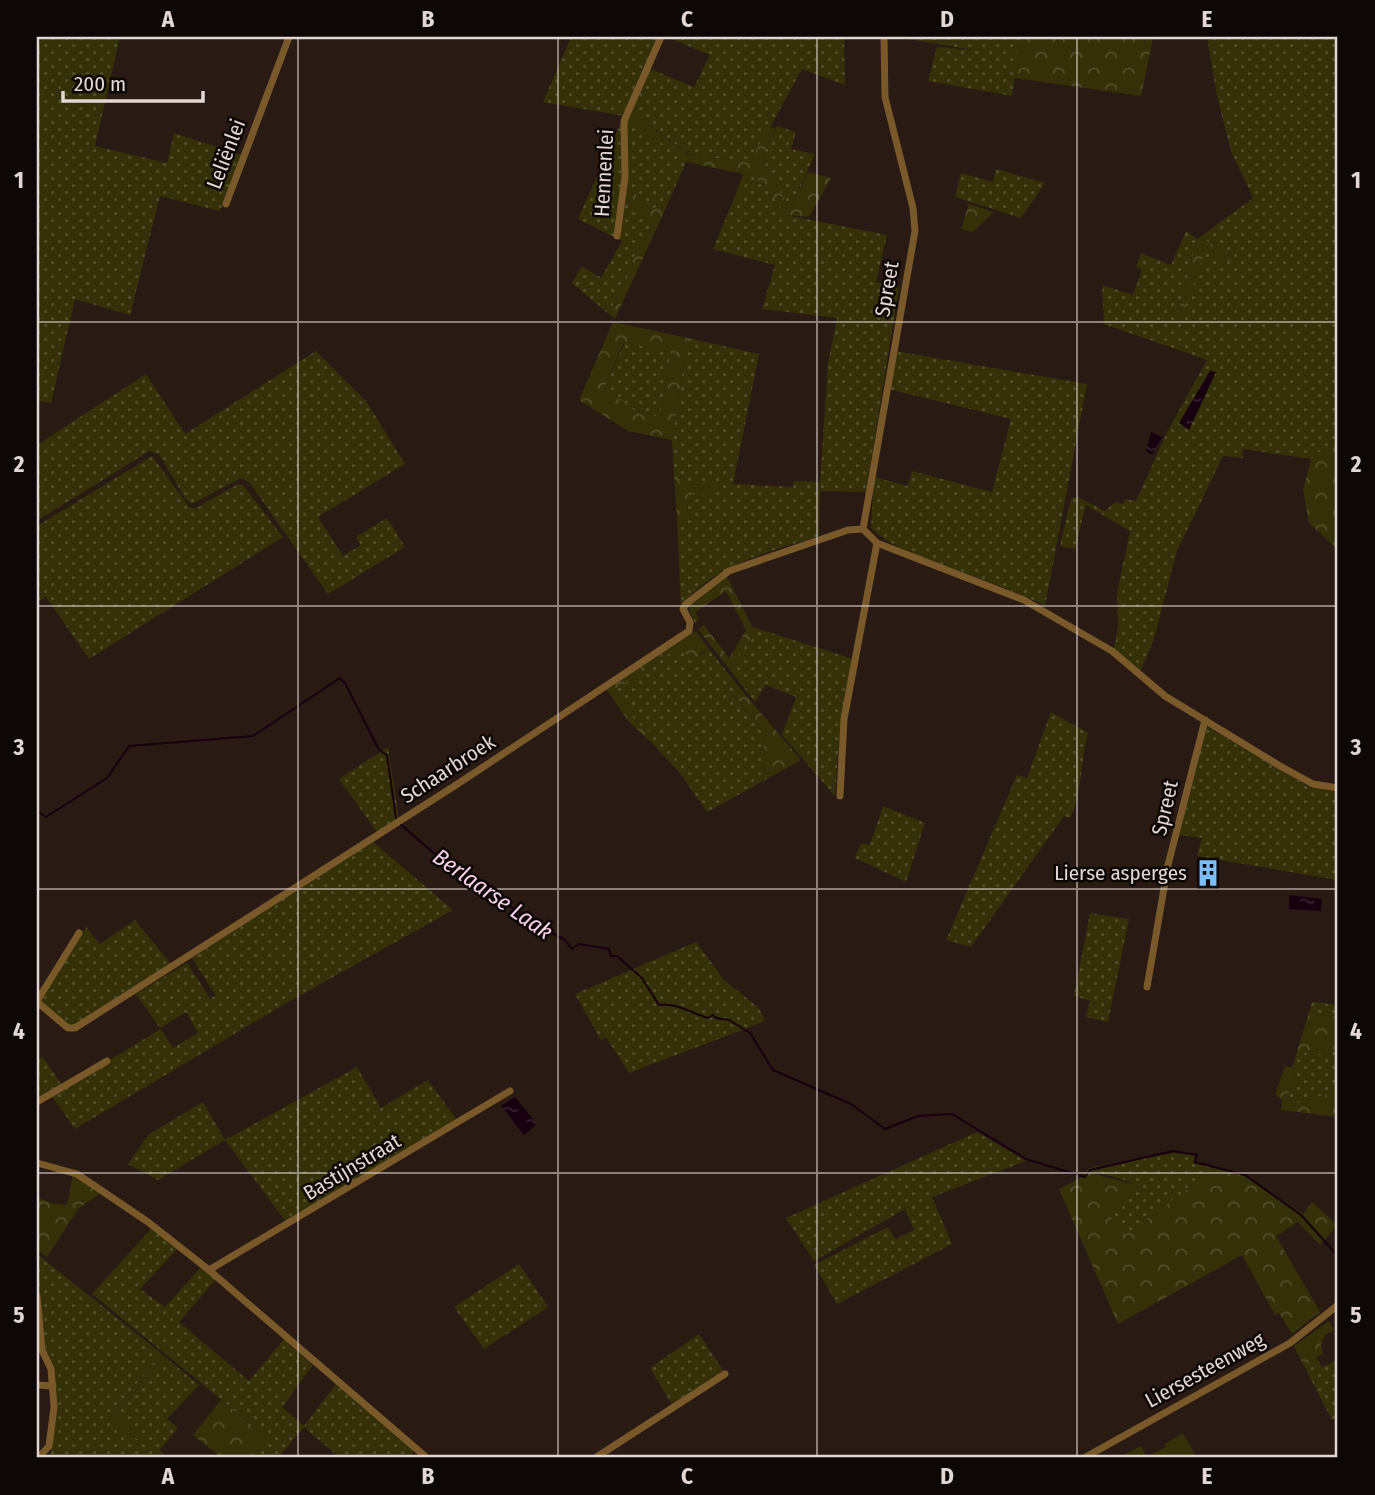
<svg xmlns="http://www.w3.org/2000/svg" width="1375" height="1495" font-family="'Fira Sans Condensed',sans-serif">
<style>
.grass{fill:url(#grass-dots)}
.forest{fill:url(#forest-crowns);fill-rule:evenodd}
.pitch{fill:#343108}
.water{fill:url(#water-ripples)}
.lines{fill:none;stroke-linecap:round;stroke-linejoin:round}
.stream{stroke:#180011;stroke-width:2}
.minor{stroke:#79582a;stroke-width:7}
.grid{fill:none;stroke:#e2d7d3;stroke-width:2;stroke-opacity:0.55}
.labels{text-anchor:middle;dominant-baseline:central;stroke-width:5;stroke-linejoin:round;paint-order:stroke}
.street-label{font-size:21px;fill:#e2d7d3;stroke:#0d0705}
.poi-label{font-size:21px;fill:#e2d7d3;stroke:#0d0705;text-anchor:end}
.water-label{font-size:23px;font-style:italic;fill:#fad1eb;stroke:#0d0705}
.neatline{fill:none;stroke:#e2d7d3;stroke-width:2.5}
.grid-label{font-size:23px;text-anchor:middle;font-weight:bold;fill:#e2d7d3}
</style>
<defs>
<pattern id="grass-dots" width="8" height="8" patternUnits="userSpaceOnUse" patternTransform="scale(1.75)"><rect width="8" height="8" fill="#343108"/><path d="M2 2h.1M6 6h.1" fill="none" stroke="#514e2b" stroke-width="1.8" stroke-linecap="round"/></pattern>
<pattern id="forest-crowns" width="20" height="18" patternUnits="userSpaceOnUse" patternTransform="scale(1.75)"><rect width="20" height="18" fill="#343108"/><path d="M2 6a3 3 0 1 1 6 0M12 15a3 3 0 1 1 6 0" fill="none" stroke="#514e2b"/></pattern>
<pattern id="water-ripples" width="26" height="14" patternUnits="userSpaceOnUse" patternTransform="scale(1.75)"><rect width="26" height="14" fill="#180011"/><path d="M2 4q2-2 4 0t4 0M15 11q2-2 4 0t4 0" fill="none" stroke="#392433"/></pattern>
</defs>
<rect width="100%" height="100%" fill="#291a14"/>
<g class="grass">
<path d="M41,37h79l-25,109 72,17 7,-30 68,22 -22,56 -60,-15 -30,119 -55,-16 -24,104 -13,-2 -1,3v-346z"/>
<path d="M571,37h88l-35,78 63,45 -22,50 -7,-5 -4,4 -28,-21 -1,11 27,24 -4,15 -6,2 -33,74 -37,-31 10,-17 19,12 21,-37 -44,-22 46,-103 -81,-14z"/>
<path d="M667,37h177l1,48 -43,-16 -49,89 -13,3 -50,-6 -60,-44 20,-42 44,18 16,-32z"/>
<path d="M895,37h125l-8,59 -84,-15 9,-34 37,3z"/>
<path d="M1207,37h131v400l-27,22 -68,-10v9l-20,-2 -46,95 -24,91 -13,30 -26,-23 4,-22 -1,-34 13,-62 -44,-26 -11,44 -15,-3 11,-48 7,-1 27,14 10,-9 8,2 2,-5 11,2 31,-69 40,-72 -103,-36 -2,-39 31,10 9,-25 -6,-3 5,-14 30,12 15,-34 11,8 -19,75 27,-62 23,9 3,-5 -31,-19 53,-39 -22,-47 -14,-55z"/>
<path d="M777,126l19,6 -5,17 24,5 -23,52h-4l-26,-48z"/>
<path d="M996,169l49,14 -24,35 -66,-21 6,-24 32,9z"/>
<path d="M750,174l16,13 20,28 101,20 -11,47 23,5 -33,205 -46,-1 -1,45c-50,16 -105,28 -138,71l-4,-89 10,-1 1,-23 28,-10 -28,-2 -8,-8h-6l-2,-34 16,-102 71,16 -26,130 60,3 1,-6 26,1 8,-119 9,-45 -75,-9 13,-44 -62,-16 22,-53 4,1z"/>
<path d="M625,342l46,10 -11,66 -32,-10 -26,-15z"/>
<path d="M316,351l50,50 39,63 -87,53 25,39 18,-11 -5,-8 31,-19 18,29 -77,47 -79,-112 -8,-4 -49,26 -6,-4 -27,-46 -10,-3 -112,70v-76l109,-71 39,60z"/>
<path d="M895,351l192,33 -42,222c-41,-23 -150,-50 -174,-78l3,-51 34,9 4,-15 80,21 19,-73 -123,-30z"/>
<path d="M152,456l38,52h6l42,-24 5,1 40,52 -194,122 -43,-62 -9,5v-76z"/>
<path d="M753,627l100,32 -14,80 -4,57 -53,-61 14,-38 -30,-12 -11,17 -26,-33 26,-37z"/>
<path d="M708,648l31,39 -7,6 31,40 2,47 -58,32 -28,-40 -28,-30 3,-6 -18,-14 -21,-32 60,-40 26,5z"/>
<path d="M1051,712l37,21c-8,28 -5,59 -18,85l-6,-2 -93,131 -25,-7 71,-165 10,3z"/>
<path d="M1206,726l104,61 28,5v88l-141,-24 5,-18 -23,-3z"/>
<path d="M388,747l11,72 -22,13 -38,-53z"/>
<path d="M883,806l42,17 -19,59 -51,-24 6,-15 9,2z"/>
<path d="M372,841l81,69 -170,95 -208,124 -24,-34 110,-66 12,19 25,-15 -12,-21 -26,16 -24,-34 51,-31 23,35 6,-2 -24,-38z"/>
<path d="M1090,913l39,6 -21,103 -22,-5 4,-16 -16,-5z"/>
<path d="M135,920l36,44 -95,61 -5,1 -31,-25 46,-74 14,17z"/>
<path d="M696,942l28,38 35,28 6,13 -136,52 -23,-36 -5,3 -26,-46z"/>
<path d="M1312,1002l26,3v12l-29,-5z"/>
<path d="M1338,1049v42l-45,13 -5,-9 9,-26 -5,-1 5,-16 33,3 3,-5z"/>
<path d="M42,1056l20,29 -25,15v-37z"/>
<path d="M357,1067l24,41 47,-28 30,42 -172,100 -61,-82 -67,40 -30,-16 21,-30 54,-32 22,38z"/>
<path d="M977,1132l49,29 -94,36 20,47 -115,60 -23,-39 74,-38 7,12 19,-9 -9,-21 -91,52 -28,-43z"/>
<path d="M1175,1153l20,2 -2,9 25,3 -95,70 -15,-23 33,-28c-17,-5 -42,-18 -58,-10l6,-8z"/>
<path d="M151,1229l26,20 -37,40 25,18 36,-40 15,12 -37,43 70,59 35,-42 29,26 -31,42 22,19 32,-42 78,67 -5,7h-69l-36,-31 -26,31h-28l17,-21 -175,-143z"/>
<path d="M37,1254l124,99 -51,64 51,41 -111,-1 5,-34 -1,-50 -9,-27 -8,-61z"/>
<path d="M519,1264l29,43 -64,42 -30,-42z"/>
<path d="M699,1334l25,38 -51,34 -23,-38z"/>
<path d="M164,1356l35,29 -32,34 11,9 -19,23 -43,-36z"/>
<path d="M1316,1358l6,9 16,-7v56l-6,4 -28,-54z"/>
</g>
<g class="forest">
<path d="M1020,37l133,1 -12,58 -127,-18z"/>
<path d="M630,111l59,44 51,6 13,-4 16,-32 6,4 -13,29 26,48h4l16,-34 23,6 -22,39 -23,-2 -20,-28 -16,-13 -11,23 -4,-1 8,-22 -56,-12 -60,-44z"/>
<path d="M627,188l27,21 4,-4 7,5 -50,109 -6,-5 33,-74 6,-3 4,-13 -27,-25z"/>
<path d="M969,204l25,8 -21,20 -12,-3z"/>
<path d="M1200,237l31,19 -3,6 -23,-10 -23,64 -4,-2 19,-75z"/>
<path d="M613,322l75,16 -16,102 -44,-9 -49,-31zM624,342l47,10 -11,66 -32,-10v-6l-26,-9z"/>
<path d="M1338,437v113l-29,-27 -6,-33 8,-31z"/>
<path d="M674,474h6l8,8 28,1 -2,12 -26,-1 -1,23 -10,1z"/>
<path d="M727,577l28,55 -26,37 -31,-40 6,-4 25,33 17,-28 -20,-39 -31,21 4,7 -4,4 -7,-16z"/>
<path d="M696,631l12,17c-12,11 -19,7 -33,2l-60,40 21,32 18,14 -3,6 -22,-20 -23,-33z"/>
<path d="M739,687l62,73 -36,20 -2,-47 -31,-41z"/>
<path d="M1309,1012l29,5v32l-5,1 -2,5 -34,-3z"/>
<path d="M1285,1066l12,3 -9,26 5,9 45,-13v26l-57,-7 1,-11 -7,-5z"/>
<path d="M1218,1167l26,9 59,38 9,-12 25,23 -17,20 -22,-23 -22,14 44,76 -28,22 -13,-21 -4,2 -33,-60 -124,69 -59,-135 31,-16 51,13 -32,28 14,22z"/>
<path d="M73,1174l28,19 -23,16 -31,48 -10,-7v-53l14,6 16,2z"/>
<path d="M1329,1321l5,9 -9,5 -4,10 2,8 -19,13 -10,-20z"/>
<path d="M161,1353l3,3 -48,59 53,43h5h-13l-51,-41z"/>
<path d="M221,1400l46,37 -17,21h-28l-29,-23z"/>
</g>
<g class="pitch">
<path d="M1183,1433l14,25h-46l-1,-3 16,-8 -1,-3z"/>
<path d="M1141,1446l6,12h-30z"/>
</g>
<g class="water">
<path d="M1210,371l6,1 -27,58 -10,-7z"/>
<path d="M1151,432l11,5 -10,18 -6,-4z"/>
<path d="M1289,895l33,4 -1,12 -32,-2z"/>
<path d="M515,1097l22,27 -13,11 -23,-29z"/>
</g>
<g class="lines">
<g class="stream">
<path d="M37,811l9,6 61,-39 22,-32 124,-10 87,-58 5,5 34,67 8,5 9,63"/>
<path d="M400,824l36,31 63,42 28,23 38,20 7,9 7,-5 30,5 2,7h6l25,22 17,27c16,-3 32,8 49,13l5,-3 3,3 13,2 21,13 23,37 78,34 34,25 33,-13 34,-2 74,45 59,18 5,-7 83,-19 24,4 -2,7 50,13 56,40 37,41"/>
</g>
<g class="minor">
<path d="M884,37l1,60 28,111 2,23 -52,298 14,14 147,57 88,51 53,45 115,70 33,18 25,4"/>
<path d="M226,204l63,-167"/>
<path d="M617,236l8,-59 -1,-56 37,-84"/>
<path d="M840,796l4,-77 33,-176"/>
<path d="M1147,987l21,-122 37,-145"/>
<path d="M37,1001l42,-68"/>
<path d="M37,1002l31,26h7l381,-243 233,-154 1,-9 -7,-13 3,-5 43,-33 119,-41 15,-1"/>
<path d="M37,1102l70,-41"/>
<path d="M37,1163l40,11 71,48 61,48 218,188"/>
<path d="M209,1270l301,-179"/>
<path d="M37,1296l5,54 9,19 3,38 -5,39 -11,12"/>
<path d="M37,1385l16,1"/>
<path d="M595,1458l130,-84"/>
<path d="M1084,1458l206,-115 48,-38"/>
</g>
</g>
<path class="grid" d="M298,37v1421M558,37v1421M817,37v1421M1077,37v1421M37,322h1301M37,606h1301M37,889h1301M37,1173h1301"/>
<defs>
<symbol id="building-bare" viewBox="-9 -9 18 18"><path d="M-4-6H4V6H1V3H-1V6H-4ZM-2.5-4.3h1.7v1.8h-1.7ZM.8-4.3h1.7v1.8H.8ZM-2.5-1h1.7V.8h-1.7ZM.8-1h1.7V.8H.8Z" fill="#7cbef9" stroke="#0d0705" stroke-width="2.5" paint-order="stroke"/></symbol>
</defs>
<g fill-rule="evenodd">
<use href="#building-bare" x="1189" y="854" width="38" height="38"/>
</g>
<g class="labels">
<g class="street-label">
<text transform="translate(226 154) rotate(-69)">Leliënlei</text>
<text transform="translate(604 173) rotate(-87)">Hennenlei</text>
<text transform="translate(887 289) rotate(-80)">Spreet</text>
<text transform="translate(448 769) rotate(-33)">Schaarbroek</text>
<text transform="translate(1165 808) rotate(-77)">Spreet</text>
<text transform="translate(352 1167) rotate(-31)">Bastijnstraat</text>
<text transform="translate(1205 1370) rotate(-29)">Liersesteenweg</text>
</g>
<g class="poi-label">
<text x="1187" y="873">Lierse asperges</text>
</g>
<g class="water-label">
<text transform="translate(493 894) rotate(35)">Berlaarse Laak</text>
</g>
</g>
<rect width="1375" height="1495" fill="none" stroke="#0d0705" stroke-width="77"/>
<path d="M63 91v10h140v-10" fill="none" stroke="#e2d7d3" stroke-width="3.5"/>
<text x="74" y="91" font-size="21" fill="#e2d7d3" stroke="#0d0705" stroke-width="5" paint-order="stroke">200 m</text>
<rect x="38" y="38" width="1298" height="1418" class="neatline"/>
<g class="grid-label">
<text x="168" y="27">A</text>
<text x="428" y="27">B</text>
<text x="687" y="27">C</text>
<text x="947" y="27">D</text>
<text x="1207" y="27">E</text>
<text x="19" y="188">1</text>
<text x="1356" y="188">1</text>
<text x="19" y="472">2</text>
<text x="1356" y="472">2</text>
<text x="19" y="755">3</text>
<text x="1356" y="755">3</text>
<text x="19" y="1039">4</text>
<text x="1356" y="1039">4</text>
<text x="19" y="1323">5</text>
<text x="1356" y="1323">5</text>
<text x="168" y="1484">A</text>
<text x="428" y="1484">B</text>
<text x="687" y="1484">C</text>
<text x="947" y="1484">D</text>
<text x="1207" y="1484">E</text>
</g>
</svg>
